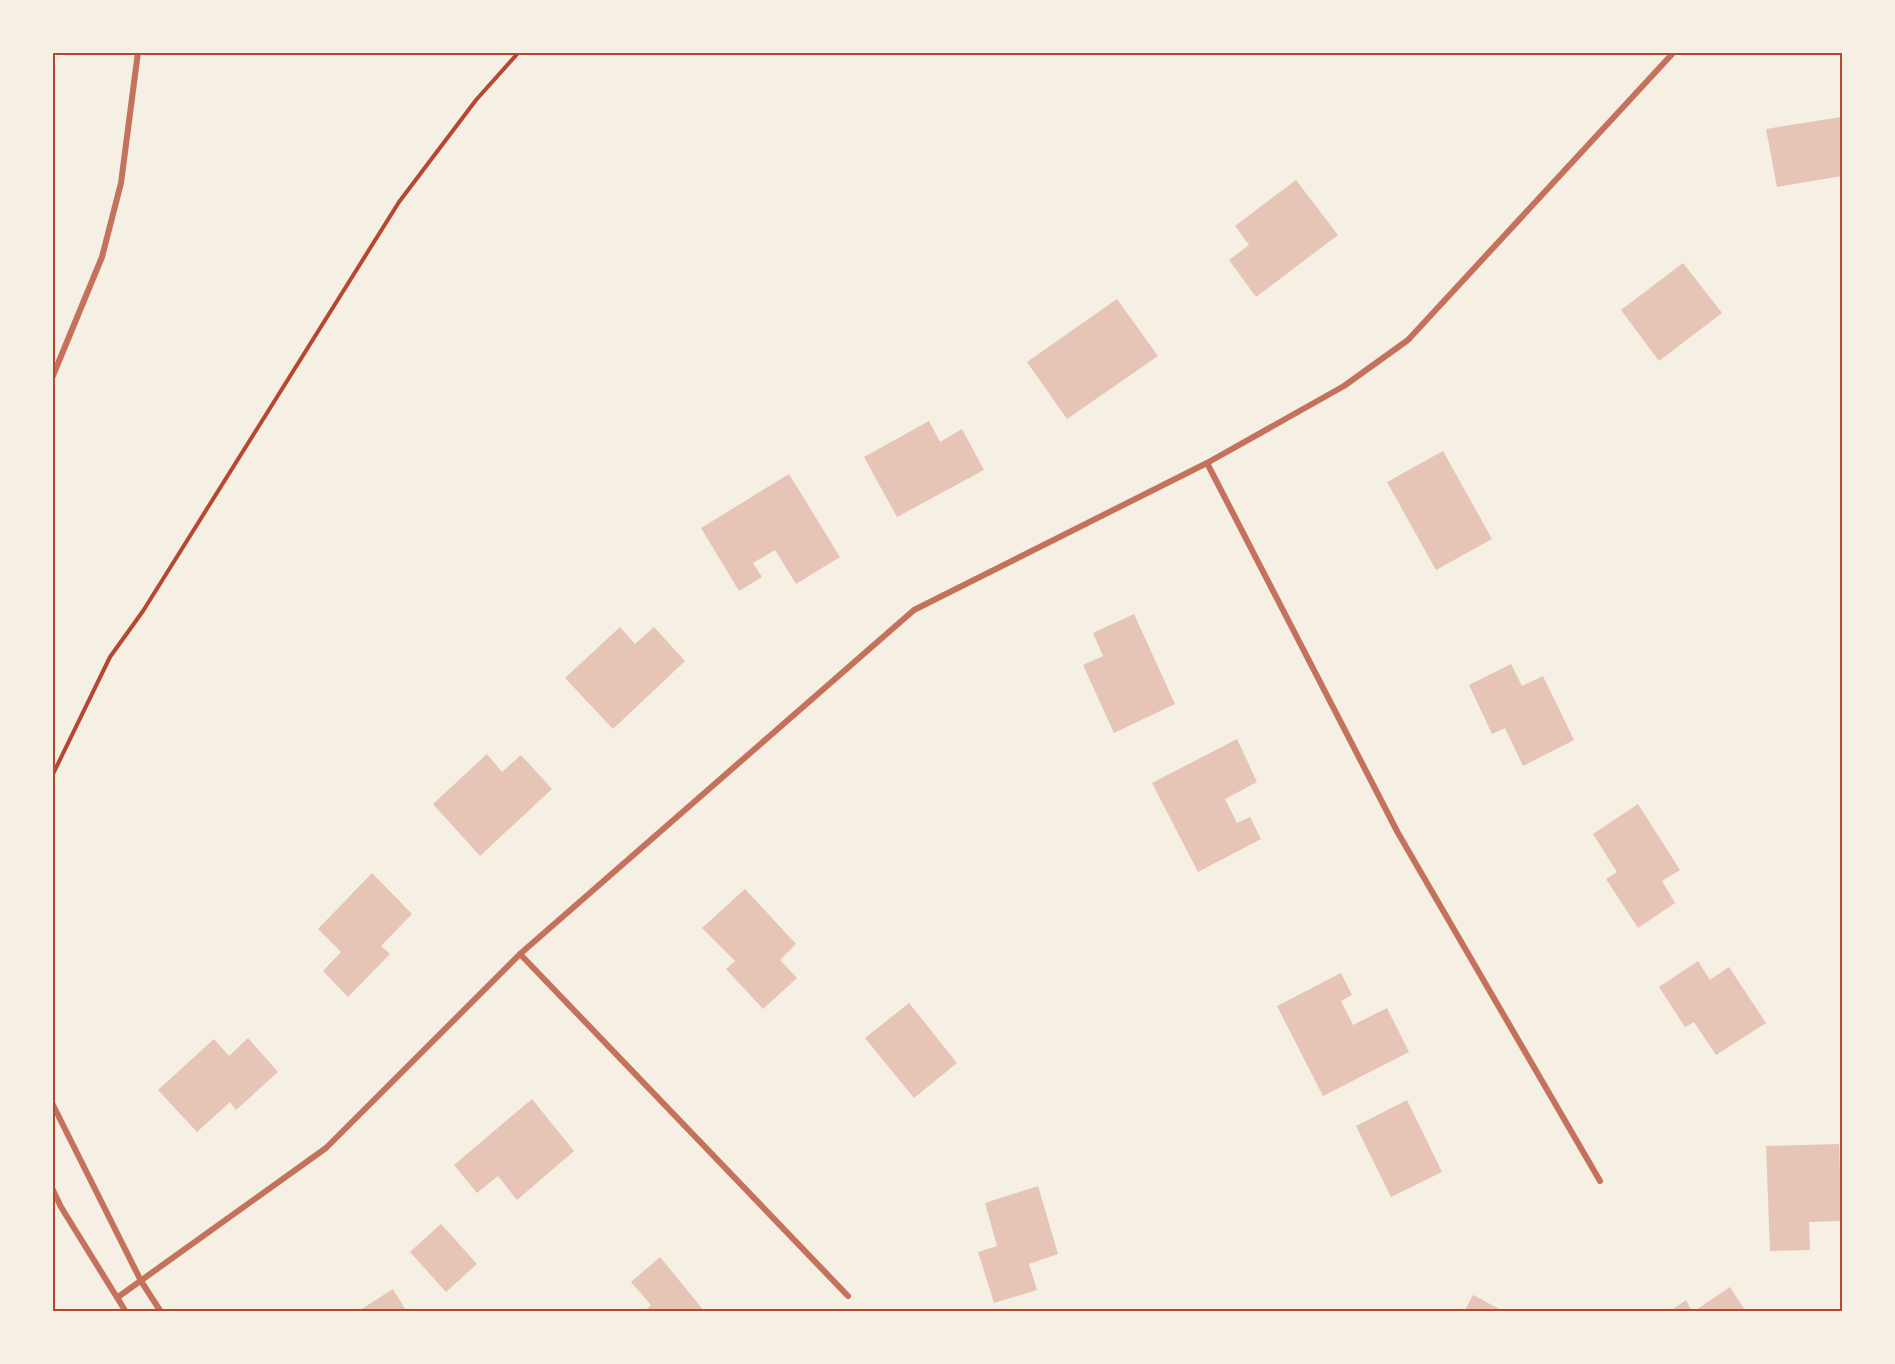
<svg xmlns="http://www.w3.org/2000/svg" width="1895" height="1364" font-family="Figtree,sans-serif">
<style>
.building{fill:#e6c5b7}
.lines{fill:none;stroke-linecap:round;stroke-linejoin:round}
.path{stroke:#b5482f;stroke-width:4}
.minor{stroke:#c5725c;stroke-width:6}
.neatline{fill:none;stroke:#b5482f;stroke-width:2}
</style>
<rect width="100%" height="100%" fill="#f6efe4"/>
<g class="building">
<path d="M1841,117l1,11v48l-65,11 -11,-58z"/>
<path d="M1296,180l42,55 -82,62 -27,-37 20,-15 -14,-19z"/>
<path d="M1683,263l39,50 -63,48 -38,-51z"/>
<path d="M1117,299l41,57 -91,63 -40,-57z"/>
<path d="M929,421l11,21 22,-13 22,41 -87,47 -33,-60z"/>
<path d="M1443,451l49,88 -56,31 -49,-88z"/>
<path d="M789,474l51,83 -44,27 -21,-34 -22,13 9,14 -23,14 -38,-63z"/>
<path d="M1134,614l41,90 -61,29 -31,-68 20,-9 -10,-23z"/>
<path d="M620,627l15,17 19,-17 31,34 -72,68 -48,-51z"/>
<path d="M1511,664l11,22 21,-10 31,64 -51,26 -18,-38 -13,6 -23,-49z"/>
<path d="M1237,739l20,43 -32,17 12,24 13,-6 11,22 -63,33 -46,-89z"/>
<path d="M487,754l15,18 19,-17 31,34 -72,67 -47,-52z"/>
<path d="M1638,804l42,66 -18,11 13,22 -37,25 -32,-49 11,-7 -24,-38z"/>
<path d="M372,873l40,41 -31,32 9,8 -42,43 -25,-26 18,-19 -23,-23z"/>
<path d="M745,889l51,55 -16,16 17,18 -34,31 -37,-40 9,-8 -33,-33z"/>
<path d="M1698,961l12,19 19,-13 37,56 -50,32 -22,-33 -9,5 -26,-40z"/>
<path d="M1341,973l11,22 -11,6 12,24 34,-17 22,44 -86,44 -46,-90z"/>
<path d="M909,1003l48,60 -43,35 -49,-60z"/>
<path d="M248,1038l30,34 -42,38 -6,-8 -33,30 -39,-42 56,-51 15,17z"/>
<path d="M532,1099l42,52 -57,49 -19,-24 -21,17 -23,-28z"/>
<path d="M1407,1100l35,72 -51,25 -35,-71z"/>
<path d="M1839,1144l3,77 -33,1 1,28 -40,1 -4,-105z"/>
<path d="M1038,1186l20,68 -29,10 8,26 -43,13 -16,-51 19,-6 -12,-43z"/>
<path d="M441,1224l36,40 -31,28 -36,-40z"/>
<path d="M660,1257l45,55h-61l7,-7 -20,-23z"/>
<path d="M1730,1287l16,25h-53z"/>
<path d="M393,1289l14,23h-50z"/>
<path d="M1473,1295l32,17h-41z"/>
<path d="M1686,1300l6,12h-23z"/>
</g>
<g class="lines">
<path class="path" d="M52,776l58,-119 33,-46 256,-409 77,-102 43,-48"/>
<g class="minor">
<path d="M52,378l50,-121 19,-74 17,-131"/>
<path d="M1207,463l191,370 202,348"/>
<path d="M520,954l328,342"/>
<path d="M52,1103l89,178 20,31"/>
<path d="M52,1188l9,19 65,105"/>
<path d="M118,1297l208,-149 194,-194 394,-344 293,-147 137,-77 64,-46 266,-288"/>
</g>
</g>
<rect width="1895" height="1364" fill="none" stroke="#f6efe4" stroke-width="108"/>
<rect x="54" y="54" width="1787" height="1256" class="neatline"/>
</svg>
